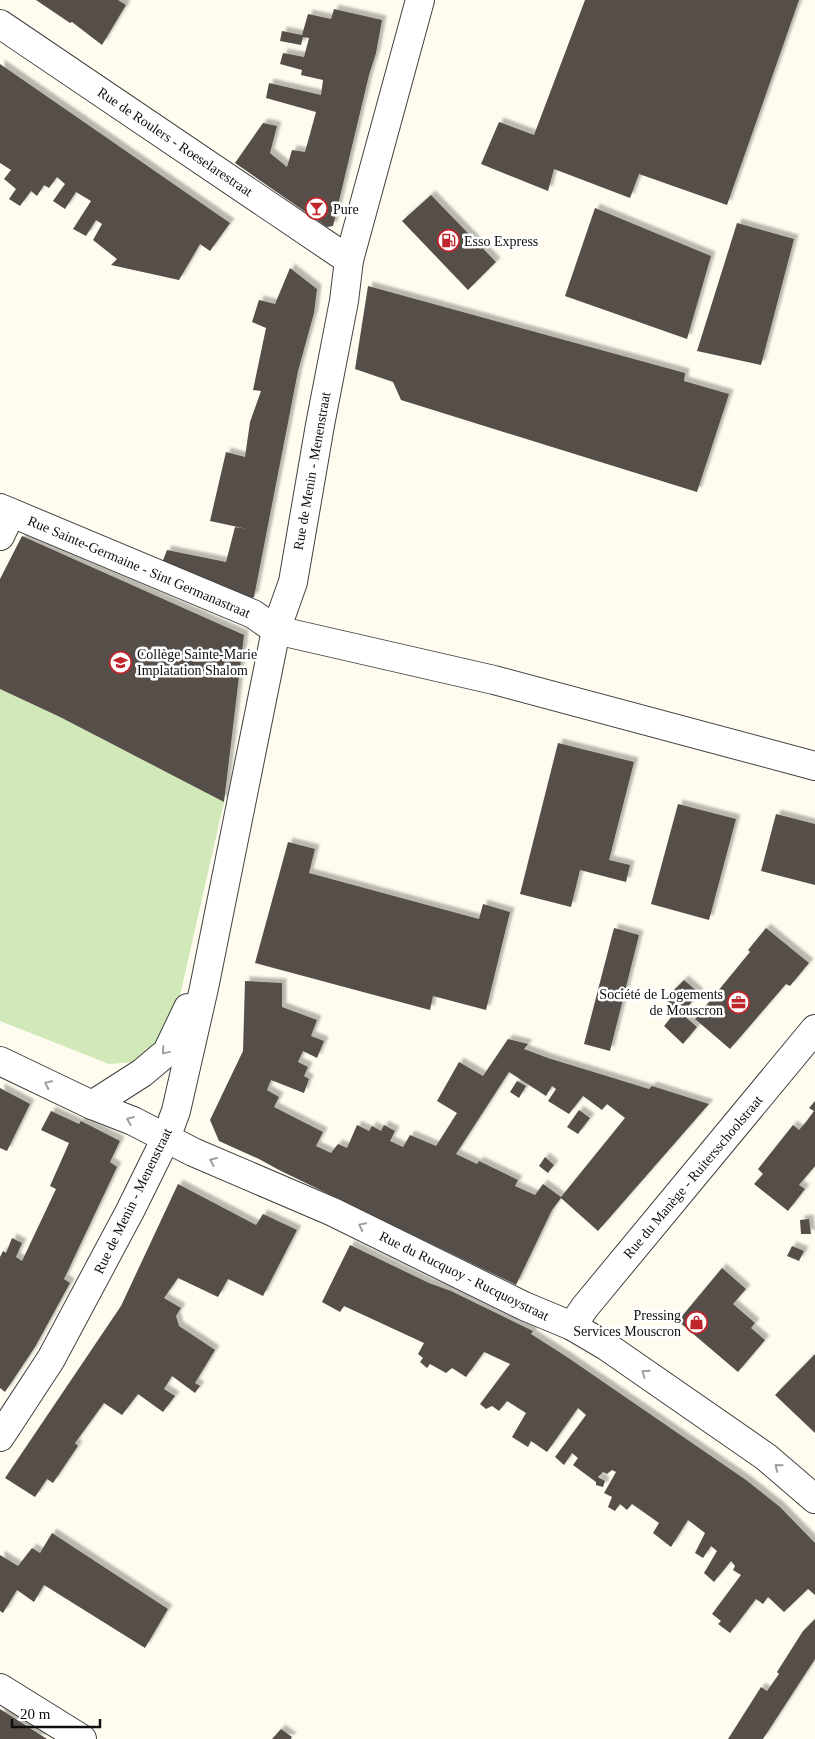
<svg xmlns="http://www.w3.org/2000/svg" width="815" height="1739" font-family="'Times New Roman',serif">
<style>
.green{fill:#d1e9b8}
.building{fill:#564f4a;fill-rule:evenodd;filter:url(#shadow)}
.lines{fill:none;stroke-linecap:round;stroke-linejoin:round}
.minor-casing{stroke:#414141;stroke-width:30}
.minor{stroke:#fff;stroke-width:28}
.oneway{stroke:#9f9f9f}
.labels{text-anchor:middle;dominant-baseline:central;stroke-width:5;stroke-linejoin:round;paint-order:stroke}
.street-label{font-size:14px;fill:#0e0e0e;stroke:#fff}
.poi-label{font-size:14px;fill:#0e0e0e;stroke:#fff;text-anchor:start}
</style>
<defs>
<filter id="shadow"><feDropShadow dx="4.5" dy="-4.5" stdDeviation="1" flood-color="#0004"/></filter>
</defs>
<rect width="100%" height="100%" fill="#fffcef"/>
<path class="green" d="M0,689l60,28 164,85 -51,224 -37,36 -27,2 -109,-43z"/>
<g class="building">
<path d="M36,0h82l8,5 -24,40 -30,-23 -2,1z"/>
<path d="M585,0h214l-72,205 -88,-31 -9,24 -76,-29 -6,22 -67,-27 18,-42 35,13z"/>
<path d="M334,9l48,11 -6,33 -7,22 -36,151 -6,1 -92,-64 28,-40 14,3 -7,27 17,14 5,-17 13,2 11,-40 -50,-14 3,-15 52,12 2,-15 -22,-5 1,-5 -22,-6 3,-11 21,4 5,-19 -6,-1 -2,8 -21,-4 2,-10 20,4 6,-21 23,5z"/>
<path d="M0,64l230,159 -20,28 -10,-7 -21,36 -68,-15 6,-6 -24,-19 9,-16 -6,-4 -10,16 -13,-7 18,-28 -15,-9 -11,17 -12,-8 12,-17 -8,-7 -8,11 -5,-3 -7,11 -6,-5 -11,15 -11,-7 7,-10 -12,-10 7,-9 -11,-7z"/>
<path d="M431,195l65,67 -28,28 -66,-69z"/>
<path d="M595,208l116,48 -24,83 -122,-43z"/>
<path d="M737,223l57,16 -33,126 -64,-14z"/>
<path d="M290,268l27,21 -3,24 -16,58 -44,226 -7,3 -85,-37 5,-13 59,12 9,-35 12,2 -37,-8 16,-69 19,5 5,-35 11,-31 -8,-1 13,-62 -14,-6 7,-22 16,4z"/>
<path d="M368,286l317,87 -1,8 45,13 -32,98 -296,-92 -8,-18 -38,-13z"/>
<path d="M22,536l222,99 -20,167 -164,-85 -60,-28v-110z"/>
<path d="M558,743l76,19 -25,98 21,5 -4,17 -46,-12 -9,37 -51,-13z"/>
<path d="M678,804l58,15 -27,101 -58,-16z"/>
<path d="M776,814l39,10v61l-54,-14z"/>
<path d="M288,842l27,7 -6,24 170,46 4,-15 27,8 -24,98 -53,-14 -3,14 -175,-47z"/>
<path d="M614,928l25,7 -29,116 -26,-7z"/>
<path d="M766,928l43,35 -19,23 -4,-2 -56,65 -35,-30 55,-67 -2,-2z"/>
<path d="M684,980l15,13 -17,21 15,13 -14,17 -19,-18 13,-16 -12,-11z"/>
<path d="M245,981l37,2v24l35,13 -6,16 13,5 -7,17 -14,-7 -5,11 10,5 -4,9 5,3 -5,14 -33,-13 -4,10 12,7 -5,10 49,25 -7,14 15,7 7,-9 9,4 10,-23 12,6 3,-5 9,5 3,-6 11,6 -5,10 13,6 7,-12 26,11 21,-33 -20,-12 22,-39 24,14 25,-37 20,5 -4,5 24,9 101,31 3,-3 57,18 -111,127 -37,-33 -9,12 -36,75 -237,-115 -20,-11 -40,-18 -9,-21 33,-69zM509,1072l37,24 6,-10 4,3 -8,12 21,13 14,-18 19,14 5,-6 18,14 -64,79 -18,-13 -8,11 -20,-9 3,-6 -39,-19 -2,3 -21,-10z"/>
<path d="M517,1081l9,5 -7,12 -9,-6z"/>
<path d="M0,1088l30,16 -23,47 -7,-3z"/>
<path d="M815,1101v65l-16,19 6,4 -17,22 -34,-27 9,-10 -5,-5 35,-44 6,5 7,-8 8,-11 -5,-3z"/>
<path d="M579,1110l11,8 -12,16 -11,-7z"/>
<path d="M51,1111l28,13 2,-3 39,20 -10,21 7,5 -53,112 6,4 -35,64 -30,45 -5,-4v-131l3,-6 3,2 6,-15 10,5 -6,14 6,4 34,-72 -6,-3 19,-43 -28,-13z"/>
<path d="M545,1157l9,8 -6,8 -9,-7z"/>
<path d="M178,1184l78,41 7,-11 34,16 -34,66 -35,-17 -10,18 -40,-19 -14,20 17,10 -5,8 3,10 36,24 -20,33 5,3 -5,7 -23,-17 -8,13 11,7 -12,16 -25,-18 -16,21 -18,-12 -29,40 3,3 -25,37 -6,-4 -12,18 -30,-19 116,-172z"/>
<path d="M809,1219l2,15h-10l-1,-14z"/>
<path d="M350,1245l79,38 22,8 82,40 -2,3 36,23 179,123 34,27 35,36v52l-7,-6 -24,23 -16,-15 -5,7 -7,-5 -26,34 -12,-9 3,-3 -9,-7 29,-39 -8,-5 2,-4 -4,-5 -17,21 -10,-9 13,-22 -6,-5 -8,12 -8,-5 10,-20 -17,-13 -17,27 -18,-14 6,-10 -27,-19 -5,6 -7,-6 -5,7 -7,-4 4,-10 -8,-4 12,-21 -4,-2 -5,4 -4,-2 -5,5 7,4 -2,6 -7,-2v-3l-23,-17 5,-7 -6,-5 -8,12 -9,-8 31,-42 -8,-7 -31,44 -16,-11 -3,6 -16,-10 14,-24 -19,-12 -8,10 -7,-5 -6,3 -6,-5 30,-40 -26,-12 -18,25 -14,-9 -6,5 -16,-9 -3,4 -7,-6 3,-4 -5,-4 6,-11 -80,-37 -4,6 -18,-10z"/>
<path d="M792,1246l12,5 -5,10 -12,-5z"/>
<path d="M722,1268l24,21 -13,15 22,19 -4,5 14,12 -27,32 -60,-51z"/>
<path d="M815,1354v79l-40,-38z"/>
<path d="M52,1533l116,76 -23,39 -101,-63 -10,17 -17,-12 -14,23 -3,-2v-56l18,11 14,-18 8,5z"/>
<path d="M815,1619v40l-52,80h-35l33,-52 6,4 12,-17 -2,-2 26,-41z"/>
<path d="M0,1709l47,30h-47z"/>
<path d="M281,1729l11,8 -1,2h-19z"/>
</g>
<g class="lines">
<defs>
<g id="minor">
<path d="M0,24l349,236"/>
<path d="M0,508l253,106 23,16 218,50 321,86"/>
<path d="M0,536l11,-23"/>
<path d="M0,1061l92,44 41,16 60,31 140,60 191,94 48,20 34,20 160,111 49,42"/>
<path d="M92,1105l50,-32 25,-21 21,-44"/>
<path d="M572,1326l13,-19 230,-278"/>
<path d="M0,1437l51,-78 79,-148 36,-73 10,-27 28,-123 72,-358 17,-48 27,-157 24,-124 5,-41 71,-260"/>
<path d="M0,1688l82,51"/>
</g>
</defs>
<use href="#minor" class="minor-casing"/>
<use href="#minor" class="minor"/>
</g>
<defs><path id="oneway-chevron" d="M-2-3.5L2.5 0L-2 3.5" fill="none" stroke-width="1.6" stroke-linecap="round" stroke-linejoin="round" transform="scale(1.25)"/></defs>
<g class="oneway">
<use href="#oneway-chevron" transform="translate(165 1051) rotate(130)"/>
<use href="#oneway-chevron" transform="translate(48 1084) rotate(-154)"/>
<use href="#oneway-chevron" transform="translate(130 1120) rotate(-157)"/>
<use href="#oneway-chevron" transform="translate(213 1161) rotate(-157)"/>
<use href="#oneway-chevron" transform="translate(362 1226) rotate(-154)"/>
<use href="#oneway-chevron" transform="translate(645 1373) rotate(-145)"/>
<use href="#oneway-chevron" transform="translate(778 1467) rotate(-141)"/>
</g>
<defs>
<symbol id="bar-ring" viewBox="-11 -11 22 22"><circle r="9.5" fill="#fff" stroke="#be262c" stroke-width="1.5"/><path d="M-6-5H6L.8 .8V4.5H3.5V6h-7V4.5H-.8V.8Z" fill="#be262c"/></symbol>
<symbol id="fuel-ring" viewBox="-11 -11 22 22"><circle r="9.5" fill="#fff" stroke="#be262c" stroke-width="1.5"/><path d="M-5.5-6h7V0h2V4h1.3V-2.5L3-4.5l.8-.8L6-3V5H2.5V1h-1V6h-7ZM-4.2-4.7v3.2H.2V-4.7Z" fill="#be262c"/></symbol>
<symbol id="school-ring" viewBox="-11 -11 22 22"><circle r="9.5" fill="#fff" stroke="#be262c" stroke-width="1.5"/><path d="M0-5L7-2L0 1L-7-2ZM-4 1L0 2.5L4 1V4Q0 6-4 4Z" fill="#be262c"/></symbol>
<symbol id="office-ring" viewBox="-11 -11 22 22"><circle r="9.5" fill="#fff" stroke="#be262c" stroke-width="1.5"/><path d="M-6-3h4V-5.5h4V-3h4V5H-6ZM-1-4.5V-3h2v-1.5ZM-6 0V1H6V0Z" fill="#be262c"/></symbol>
<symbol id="shop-ring" viewBox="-11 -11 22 22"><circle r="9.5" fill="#fff" stroke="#be262c" stroke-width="1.5"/><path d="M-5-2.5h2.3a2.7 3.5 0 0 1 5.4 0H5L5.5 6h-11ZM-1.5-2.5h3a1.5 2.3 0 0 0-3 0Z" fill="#be262c"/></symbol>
</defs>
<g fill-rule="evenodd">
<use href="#bar-ring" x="304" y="196" width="25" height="25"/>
<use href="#fuel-ring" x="436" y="228" width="25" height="25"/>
<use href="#school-ring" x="108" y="650" width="25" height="25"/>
<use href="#office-ring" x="726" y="990" width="25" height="25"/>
<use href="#shop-ring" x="684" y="1310" width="25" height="25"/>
</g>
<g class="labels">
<g class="street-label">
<text transform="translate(175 142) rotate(34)">Rue de Roulers - Roeselarestraat</text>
<text transform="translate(312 471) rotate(-80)">Rue de Menin - Menenstraat</text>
<text transform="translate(139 567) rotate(23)">Rue Sainte-Germaine - Sint Germanastraat</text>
<text transform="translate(693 1177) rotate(-50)">Rue du Manège - Ruitersschoolstraat</text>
<text transform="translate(133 1201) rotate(-64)">Rue de Menin - Menenstraat</text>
<text transform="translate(464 1276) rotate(26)">Rue du Rucquoy - Rucquoystraat</text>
</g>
<g class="poi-label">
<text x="333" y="209">Pure</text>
<text x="464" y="241">Esso Express</text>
<text x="137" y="654">Collège Sainte-Marie<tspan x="137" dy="16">Implatation Shalom</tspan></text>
<text x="723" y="994" text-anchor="end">Société de Logements<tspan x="723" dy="16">de Mouscron</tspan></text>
<text x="681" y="1315" text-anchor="end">Pressing<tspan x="681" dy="16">Services Mouscron</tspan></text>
</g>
</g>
<path d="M12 1719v8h88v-8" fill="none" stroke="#0e0e0e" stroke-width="2.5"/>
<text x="20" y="1719" font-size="15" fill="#0e0e0e" stroke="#ffffff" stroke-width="4" paint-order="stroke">20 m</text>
</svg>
